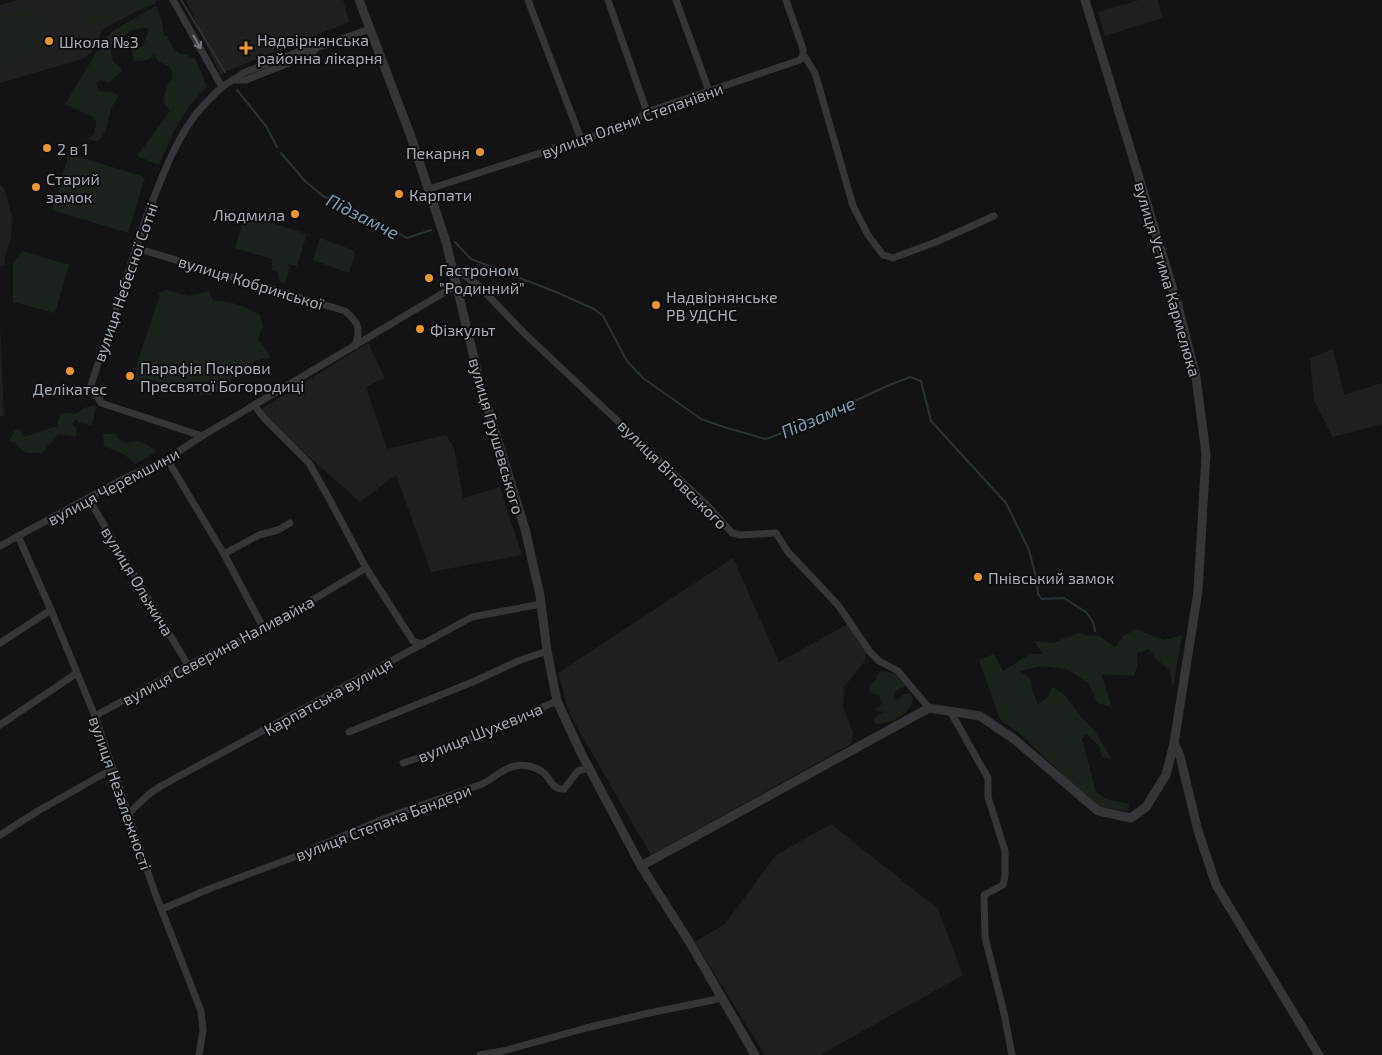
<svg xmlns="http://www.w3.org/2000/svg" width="1382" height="1055" font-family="'Exo 2',sans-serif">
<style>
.built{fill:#1f2022}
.green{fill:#1c231c}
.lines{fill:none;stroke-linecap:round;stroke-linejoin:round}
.stream{stroke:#2a3438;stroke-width:2}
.minor{stroke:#34363a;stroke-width:7}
.tertiary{stroke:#34363a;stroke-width:9}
.oneway{stroke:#72777e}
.poi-dot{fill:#ec9734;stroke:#0e0e10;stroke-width:2}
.labels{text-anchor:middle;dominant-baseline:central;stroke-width:4;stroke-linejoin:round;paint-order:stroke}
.poi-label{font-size:16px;fill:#a5acb5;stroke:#0e0e10;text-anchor:start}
.street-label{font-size:16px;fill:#a5acb5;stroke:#0e0e10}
.water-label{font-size:18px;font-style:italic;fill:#7d9eaf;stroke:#0e0e10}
</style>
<rect width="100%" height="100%" fill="#131315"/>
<g class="built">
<path d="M18,0h140l-55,29 -12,24 -9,6 -82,24v-78z"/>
<path d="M186,0h157l6,22 -129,52z"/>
<path d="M1139,0h19l4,18 -57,18 -7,-24z"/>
<path d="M0,185l4,3 8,28 -1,21 -6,20v8l-5,1z"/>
<path d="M0,326l4,90h-4z"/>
<path d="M368,343l17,35 -19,9 21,62 59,-14 8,13 9,50 37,-11 22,68 -91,17 -35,-97 -36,27 -102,-91z"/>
<path d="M1333,349l11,46 38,-12v41l-49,13 -19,-37 -4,-42z"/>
<path d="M733,558l46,104 69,-38 18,28 -1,9 -21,26 -1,20 10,25 -2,12 -200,111 -81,-140 -12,-42z"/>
<path d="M831,824l107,85 25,66 -143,80h-55l-70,-113 30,-18 51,-69z"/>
</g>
<g class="green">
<path d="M78,0h76l2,4 -69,22z"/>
<path d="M156,6l6,16 2,14h3l6,11 6,6 8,2 8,4 12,27 -18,20 -16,27 -14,32 -22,-9 33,-45 -7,-9 4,-16 6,-8 -2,-10 -14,-8 -3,-6 -5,6 -15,1 -2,-12 11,-3 6,-17c-14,-5 -28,8 -39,17l3,15 9,9 -13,13 -8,-3 -5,3 3,8 12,1 8,3c-2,4 -6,8 -7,12 -6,14 -1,23 -15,34l-10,-2 7,-5 2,-12 -3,-5 -28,-13 39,-64 10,-10z"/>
<path d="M21,10c21,2 28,15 23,35 -14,10 -27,17 -44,20v-49z"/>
<path d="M69,154l76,23 -17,56 -76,-23z"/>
<path d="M245,215l62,19 -10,32 -10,-2 3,3 -5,17 -6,-4 -1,-8 -6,-2v-11l-37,-11z"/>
<path d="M320,238l33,12 2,4 -6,19 -36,-13z"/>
<path d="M23,251l46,14 -14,48 -42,-11v-39z"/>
<path d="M166,290l23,6 20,-5 4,10c19,-1 31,6 47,14l3,11 -5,13 13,18 -15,4 -22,13 -8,12 -15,9 -18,-1 -40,-14 -15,3 -5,-5 5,-10 -1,-5 23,-68 -2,-2z"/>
<path d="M94,405l2,2 -4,18 -13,-2 -3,-4 -4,4 5,6 -1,8 -18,-3 -16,19c-15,0 -20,2 -27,-12l-6,1 6,-12 4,-1 5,8 33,-11 3,-11 5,-2 12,1 5,-5z"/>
<path d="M103,434h12l2,3 9,6c12,-4 22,0 30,9l-21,12c-8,-9 -19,-15 -31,-17z"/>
<path d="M1136,629l28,11 18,-5 -9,53 -4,-18 -13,-11 -7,-10 -12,4v14l-3,9 -32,-2c2,12 7,20 9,33l-13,-4 -10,-20 -22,-14 -24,-3 -22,5 11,8 2,14 5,11 10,-7 4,-10 12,7 18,24 12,12 18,29 -10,-2 -2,-10 -14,-13 -4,5 14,53 10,7 23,5 -1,7 -27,-4 -16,-11 -66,-63 -19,-13 -21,-60 15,-6 9,17 27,-17h13l-9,-13 19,2 24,-10 15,3 6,-1 17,12 8,-11z"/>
<path d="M886,671l11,4c2,5 6,7 8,12 -6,1 -9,3 -11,9l3,4 6,-6h8l2,5c-5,18 -21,24 -38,25l-1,-4 3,-4 7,-4 -9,-2 7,-7 -2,-2v-5l-8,-3 -3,-3 1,-5 7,-6 -1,-3 4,-4z"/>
</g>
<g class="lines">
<g class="stream">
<path d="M181,0l44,72"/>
<path d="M237,90l29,36 11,21"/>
<path d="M281,153l24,28 18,15 53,24 31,18 24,-8"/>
<path d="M455,242l16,17 85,33 38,17 9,7 24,45 16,17 58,41 23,8 42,12 35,-13 86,-40 23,-9 11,4 10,40 75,82 23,47 8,31 1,13 4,5 22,-1 22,14 7,10 2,9"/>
</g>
<g class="minor">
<path d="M173,0l49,87"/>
<path d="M528,0l53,139"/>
<path d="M608,0l39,112"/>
<path d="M676,0l33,91"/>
<path d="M805,57l10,16 38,133 15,29 15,20 10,3 43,-16 58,-26"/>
<path d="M236,80h10l66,-26 4,-6"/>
<path d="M429,189l201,-65 17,-12 153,-52 3,-4v-7l-17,-49"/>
<path d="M136,248l209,63c14,12 16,17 10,35"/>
<path d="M453,268l24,16 47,49 184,173 24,27 8,2 36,-2 12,19 50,53 32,47 9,9 19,10 31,37"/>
<path d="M254,405l10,13 45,45 22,39 35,66 47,73 10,3"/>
<path d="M202,436l-101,-33 -10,-18 55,-167c13,-34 31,-84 56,-111 6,-6 12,-13 19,-19 7,-6 15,-9 22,-15l68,-26 5,1 54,-19"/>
<path d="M167,459l57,95 40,75"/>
<path d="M88,498l100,167"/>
<path d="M18,536l33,74 44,106 60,177 46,118 2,19 -4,25"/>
<path d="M0,546l121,-66 46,-21 35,-23 248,-147 7,-2"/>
<path d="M224,554l35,-19 19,-5 12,-7"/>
<path d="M0,643l51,-33"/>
<path d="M950,711l38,67v19l17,54v25l-2,9 -19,10 1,42 19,76 8,42"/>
<path d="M95,716l93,-51 76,-36 102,-61"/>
<path d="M0,725l77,-52"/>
<path d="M349,732l126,-51 43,-20 29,-10"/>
<path d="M403,763l42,-14 112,-48"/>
<path d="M127,815l22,-21 12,-8 311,-169 69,-13"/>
<path d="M0,835l38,-24 74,-42"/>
<path d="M162,909l47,-20 96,-36 11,-6c26,-10 50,-21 75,-31 30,-11 61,-21 91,-32 12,-5 20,-16 33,-18 10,-2 22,1 29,7 7,7 9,17 20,16l14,-18 12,-3"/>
<path d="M480,1055l23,-4 83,-23 63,-15 74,-15"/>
</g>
<g class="tertiary">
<path d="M359,0l51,134 36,108 34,141 45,146 15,66 7,56 10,50 24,52 60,113 49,77 65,112"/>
<path d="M1174,743l6,13 18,75 18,54 103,170"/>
<path d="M641,866l288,-158 51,8 34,23 84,72 33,7 15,-11 20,-32 8,-32 24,-152 8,-137 -10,-77 -18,-71 -93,-306"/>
</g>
</g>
<defs><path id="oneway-shaft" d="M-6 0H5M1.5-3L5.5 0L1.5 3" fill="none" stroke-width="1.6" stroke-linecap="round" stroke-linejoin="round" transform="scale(1.25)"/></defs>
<use class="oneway" href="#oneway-shaft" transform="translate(197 42) rotate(61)"/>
<g class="poi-dot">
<circle cx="49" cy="41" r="5"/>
<path d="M243.5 40.5h5v5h5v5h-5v5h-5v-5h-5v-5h5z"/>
<circle cx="47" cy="148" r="5"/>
<circle cx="480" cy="152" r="5"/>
<circle cx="36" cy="187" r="5"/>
<circle cx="399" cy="194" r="5"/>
<circle cx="295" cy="214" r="5"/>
<circle cx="429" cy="278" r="5"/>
<circle cx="656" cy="305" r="5"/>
<circle cx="420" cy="329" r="5"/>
<circle cx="70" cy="371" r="5"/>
<circle cx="130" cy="376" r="5"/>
<circle cx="978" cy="577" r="5"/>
</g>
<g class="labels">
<g class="poi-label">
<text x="257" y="39">Надвірнянська<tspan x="257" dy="18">районна лікарня</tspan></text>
<text x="59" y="41">Школа №3</text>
<text x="57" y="148">2 в 1</text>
<text x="470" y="152" text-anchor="end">Пекарня</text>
<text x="46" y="178">Старий<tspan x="46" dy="18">замок</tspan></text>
<text x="409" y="194">Карпати</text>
<text x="285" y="214" text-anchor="end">Людмила</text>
<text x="439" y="269">Гастроном<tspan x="439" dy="18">"Родинний"</tspan></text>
<text x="666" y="296">Надвірнянське<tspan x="666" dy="18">РВ УДСНС</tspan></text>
<text x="430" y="329">Фізкульт</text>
<text x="140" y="367">Парафія Покрови<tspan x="140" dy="18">Пресвятої Богородиці</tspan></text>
<text x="70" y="388" text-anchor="middle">Делікатес</text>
<text x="988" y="577">Пнівський замок</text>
</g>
<g class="street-label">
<text transform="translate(632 120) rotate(-20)">вулиця Олени Степанівни</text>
<text transform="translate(1168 279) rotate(74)">вулиця Устима Кармелюка</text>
<text transform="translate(125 282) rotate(-71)">вулиця Небесної Сотні</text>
<text transform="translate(251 282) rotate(17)">вулиця Кобринської</text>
<text transform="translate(497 436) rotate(74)">вулиця Грушевського</text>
<text transform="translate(673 474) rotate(45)">вулиця Вітовського</text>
<text transform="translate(113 486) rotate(-28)">вулиця Черемшини</text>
<text transform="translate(138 581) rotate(59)">вулиця Ольжича</text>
<text transform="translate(218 650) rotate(-28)">вулиця Северина Наливайка</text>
<text transform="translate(328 696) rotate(-29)">Карпатська вулиця</text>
<text transform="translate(480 732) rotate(-22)">вулиця Шухевича</text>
<text transform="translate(121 793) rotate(71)">вулиця Незалежності</text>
<text transform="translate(383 822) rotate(-21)">вулиця Степана Бандери</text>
</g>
<g class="water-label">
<text transform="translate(363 216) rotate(27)">Підзамче</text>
<text transform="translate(818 417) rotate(-23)">Підзамче</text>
</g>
</g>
</svg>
